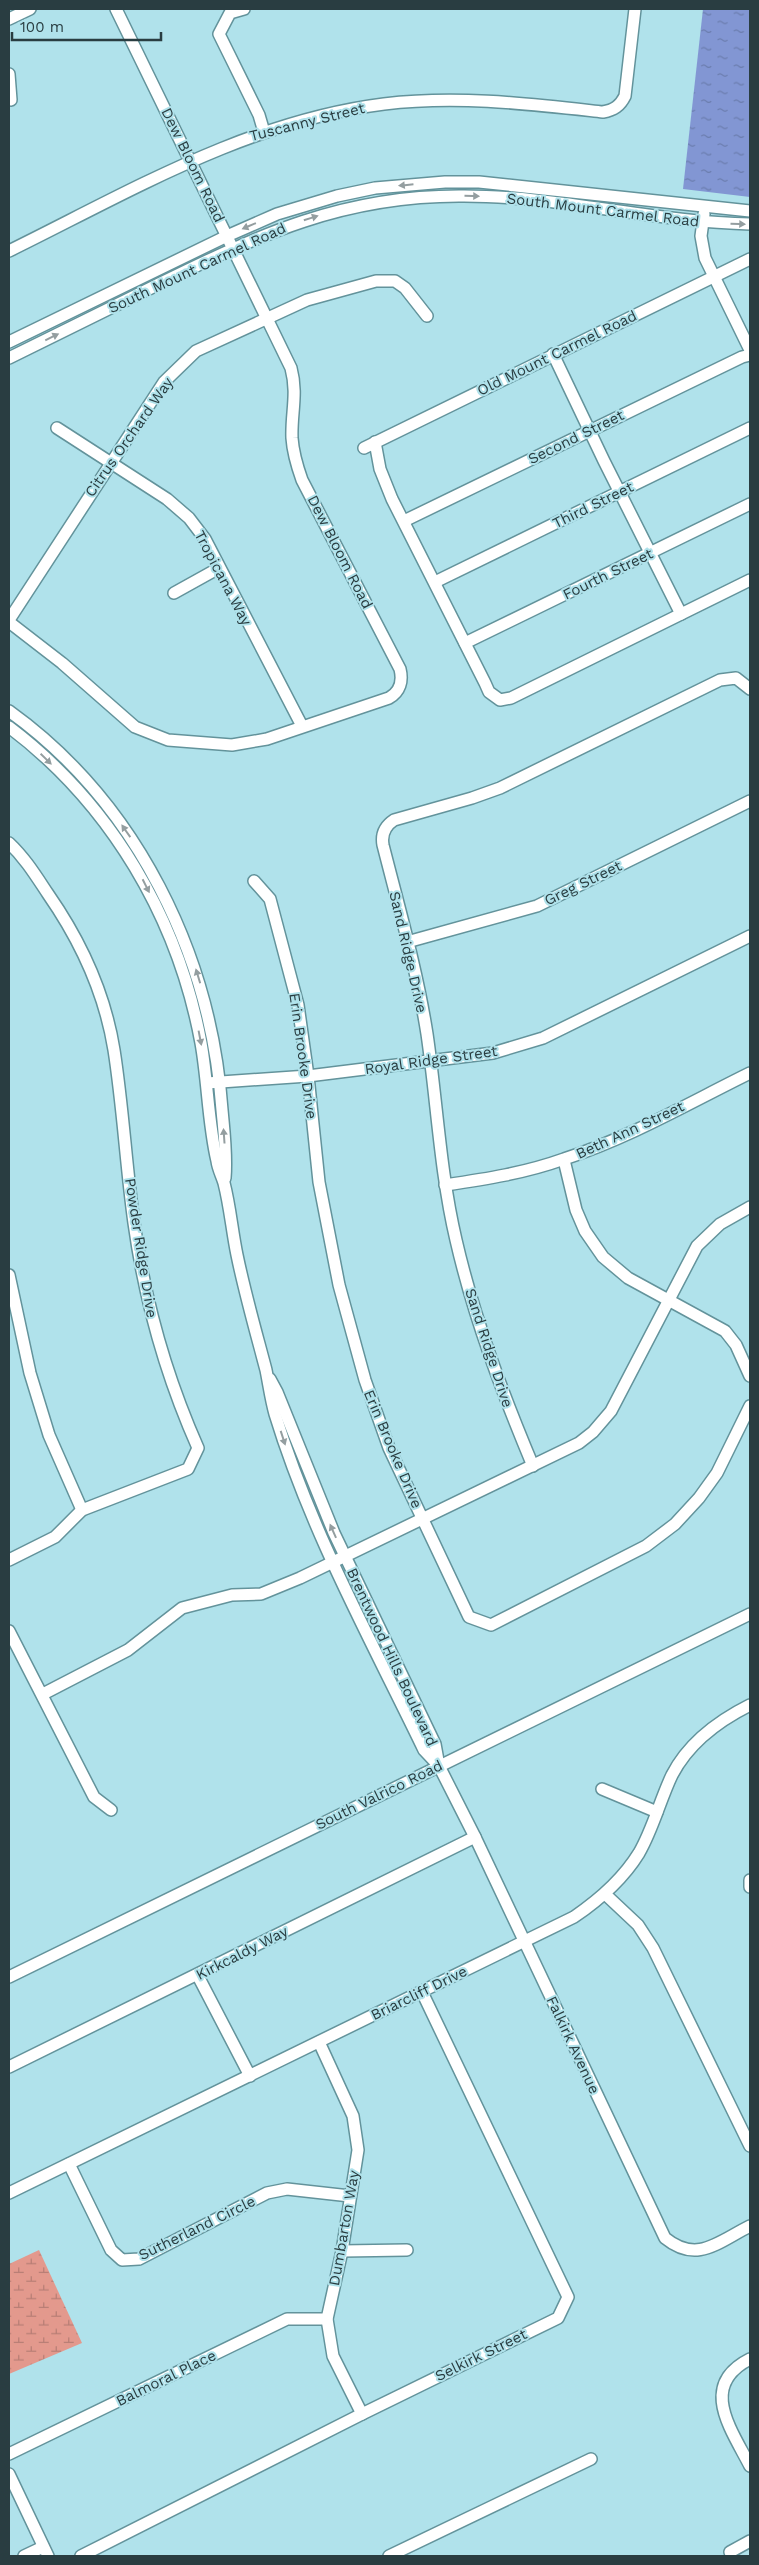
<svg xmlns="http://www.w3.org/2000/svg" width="759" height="2565" font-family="'Work Sans',sans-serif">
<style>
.wetland{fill:url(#wetland-marsh)}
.water{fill:url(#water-ripples)}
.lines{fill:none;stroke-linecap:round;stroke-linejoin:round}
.minor-casing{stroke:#63939b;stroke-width:14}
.minor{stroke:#fff;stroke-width:11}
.oneway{fill:#949ea0}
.labels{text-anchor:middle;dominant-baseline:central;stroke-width:4;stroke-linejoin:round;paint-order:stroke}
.street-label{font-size:15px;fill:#293d41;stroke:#b0e2eb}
</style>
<defs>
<pattern id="wetland-marsh" width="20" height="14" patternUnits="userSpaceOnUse" patternTransform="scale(1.25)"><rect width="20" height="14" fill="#e3998d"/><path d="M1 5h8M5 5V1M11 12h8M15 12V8" fill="none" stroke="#b87e75"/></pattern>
<pattern id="water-ripples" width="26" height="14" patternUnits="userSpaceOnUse" patternTransform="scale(1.25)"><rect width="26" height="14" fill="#8296d3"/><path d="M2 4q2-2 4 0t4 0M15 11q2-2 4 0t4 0" fill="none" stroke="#6a7cad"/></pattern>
</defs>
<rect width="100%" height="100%" fill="#b0e2eb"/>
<path class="wetland" d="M39,2250l43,93 -73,31v-110z"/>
<path class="water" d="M703,9h47v188l-67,-8z"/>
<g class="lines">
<defs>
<g id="minor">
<path d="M244,9l-14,4 -11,21 40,81 5,17"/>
<path d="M9,19l21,-10"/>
<path d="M9,74l2,26"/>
<path d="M704,214l-3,22 4,22 45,92"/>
<path d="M9,251c120,-59 239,-130 375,-147 74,-9 146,0 219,8 11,-2 17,-6 22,-16l10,-87"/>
<path d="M9,342l218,-106 50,-22 60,-18 38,-8 70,-6h34l271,29"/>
<path d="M553,354l51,107 77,153"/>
<path d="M9,358c50,-25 100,-49 150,-74 102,-50 184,-88 300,-88 98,-1 194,26 291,28"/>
<path d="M57,428l110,71 22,19 16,21 97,187"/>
<path d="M375,442l5,27 12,30 93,184 4,9 11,8 11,-2 239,-118"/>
<path d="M364,448l386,-189"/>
<path d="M404,521l338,-164 8,-2"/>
<path d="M435,582l315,-154"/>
<path d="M174,593l45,-25"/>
<path d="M9,620l155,-238 32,-31 111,-51 69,-19h19l10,7 22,28"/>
<path d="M9,622l53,41 73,64 33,13 64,5 35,-6 122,-41c11,-6 14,-17 11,-29l-98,-189c-5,-14 -9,-27 -10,-42 -1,-25 6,-44 -1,-70l-175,-359"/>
<path d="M465,643l285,-139"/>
<path d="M9,711c128,92 202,244 213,399 2,22 5,45 3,68"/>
<path d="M9,727c102,77 169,191 192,316 7,39 7,80 16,118 1,8 5,15 7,22 6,23 8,48 13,72 8,39 19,77 29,115 3,15 5,30 9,44 36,118 96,226 149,336l15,16 36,71 190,401c32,26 53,4 85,-12"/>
<path d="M9,843c16,15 27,33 39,51 32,46 57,100 66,156 9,57 12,116 20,173 11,79 32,153 64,225l-10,21 -106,41 -27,27 -46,23"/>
<path d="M254,881l16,18 28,106 10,71 11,106 20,103 26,95 24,68 80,169 22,8 155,-79 29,-22 24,-26 18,-25 33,-67"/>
<path d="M407,942l130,-36 213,-105"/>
<path d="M207,1083l101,-7 185,-23 50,-15 207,-102"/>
<path d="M564,1160l12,50 9,21 18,26 25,21 97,53 11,14 14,31"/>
<path d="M445,1185c41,-6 80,-12 119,-26 65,-21 125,-56 186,-86"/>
<path d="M9,1275l21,98 19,62 33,75"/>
<path d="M270,1379l7,13 57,141 101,211 4,22"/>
<path d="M533,1466c-31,-74 -59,-148 -77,-226 -16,-68 -19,-138 -29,-206 -10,-64 -28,-126 -44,-189 -2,-11 2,-19 11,-25l78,-22 28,-10 220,-108 16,-2 14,11"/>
<path d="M9,1631l85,166 17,13"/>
<path d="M43,1694l85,-44 54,-42 50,-13 29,-1 39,-16 279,-135 14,-11 18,-21 86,-165 23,-22 30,-17"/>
<path d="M602,1789l55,23"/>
<path d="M750,1880v7"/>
<path d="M605,1894l33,31 15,23 97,198"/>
<path d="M198,1976l52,100"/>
<path d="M9,1977l741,-363"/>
<path d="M319,2042l34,74 5,34 -16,101 -15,68 6,37 29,58"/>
<path d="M9,2067l466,-230"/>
<path d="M69,2164l42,86 11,10 17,-1 128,-66 20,-4 63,7"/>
<path d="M9,2193l565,-276c25,-17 49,-38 65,-64 14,-24 21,-53 33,-78 17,-33 46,-54 78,-70"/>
<path d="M342,2251l65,-1"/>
<path d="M750,2359c-52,26 -19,70 0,107"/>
<path d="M9,2454l278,-135h40"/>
<path d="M9,2474l39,82"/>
<path d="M730,2552l20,-11"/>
<path d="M24,2556l19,-9"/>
<path d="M81,2556l281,-142 196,-96 10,-21 -146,-305"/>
<path d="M389,2556l202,-97"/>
</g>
</defs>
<use href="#minor" class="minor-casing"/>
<use href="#minor" class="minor"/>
</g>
<defs><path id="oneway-solid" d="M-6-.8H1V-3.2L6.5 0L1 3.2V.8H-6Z" transform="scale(1.25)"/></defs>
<g class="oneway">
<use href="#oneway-solid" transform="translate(406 185) rotate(174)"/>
<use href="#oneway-solid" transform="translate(472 196) rotate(1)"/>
<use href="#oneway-solid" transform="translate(311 218) rotate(-17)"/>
<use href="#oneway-solid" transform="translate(738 224) rotate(2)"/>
<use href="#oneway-solid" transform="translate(249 226) rotate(157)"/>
<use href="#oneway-solid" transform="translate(52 337) rotate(-26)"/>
<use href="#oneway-solid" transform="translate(46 759) rotate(44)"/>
<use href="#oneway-solid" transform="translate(126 831) rotate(-125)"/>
<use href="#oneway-solid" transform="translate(146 886) rotate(63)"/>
<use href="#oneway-solid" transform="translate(198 976) rotate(-107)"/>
<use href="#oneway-solid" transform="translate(200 1038) rotate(79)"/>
<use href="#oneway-solid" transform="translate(224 1136) rotate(-94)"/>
<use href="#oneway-solid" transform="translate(283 1438) rotate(72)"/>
<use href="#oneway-solid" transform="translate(333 1531) rotate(-114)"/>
</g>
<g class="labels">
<g class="street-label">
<text transform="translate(307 122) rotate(-14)">Tuscanny Street</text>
<text transform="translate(193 165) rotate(64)">Dew Bloom Road</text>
<text transform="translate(603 210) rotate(7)">South Mount Carmel Road</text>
<text transform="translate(197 268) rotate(-25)">South Mount Carmel Road</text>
<text transform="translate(557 353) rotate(-26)">Old Mount Carmel Road</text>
<text transform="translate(129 437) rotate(-55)">Citrus Orchard Way</text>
<text transform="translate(576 437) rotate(-26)">Second Street</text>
<text transform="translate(593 505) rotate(-26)">Third Street</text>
<text transform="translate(340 552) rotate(63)">Dew Bloom Road</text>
<text transform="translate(608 574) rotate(-26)">Fourth Street</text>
<text transform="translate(223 578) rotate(62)">Tropicana Way</text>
<text transform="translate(583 883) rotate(-26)">Greg Street</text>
<text transform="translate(408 952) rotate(77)">Sand Ridge Drive</text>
<text transform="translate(303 1056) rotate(82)">Erin Brooke Drive</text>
<text transform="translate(431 1060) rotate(-8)">Royal Ridge Street</text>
<text transform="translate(630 1130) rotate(-25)">Beth Ann Street</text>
<text transform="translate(141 1248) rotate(81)">Powder Ridge Drive</text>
<text transform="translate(489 1348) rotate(72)">Sand Ridge Drive</text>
<text transform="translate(393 1449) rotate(67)">Erin Brooke Drive</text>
<text transform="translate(392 1657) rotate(65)">Brentwood Hills Boulevard</text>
<text transform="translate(379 1795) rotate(-26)">South Valrico Road</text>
<text transform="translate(242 1953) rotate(-27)">Kirkcaldy Way</text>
<text transform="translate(419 1993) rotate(-26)">Briarcliff Drive</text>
<text transform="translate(573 2045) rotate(65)">Falkirk Avenue</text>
<text transform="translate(197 2228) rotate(-26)">Sutherland Circle</text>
<text transform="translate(344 2228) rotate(-80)">Dumbarton Way</text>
<text transform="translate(481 2355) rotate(-26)">Selkirk Street</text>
<text transform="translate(166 2378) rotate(-26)">Balmoral Place</text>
</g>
</g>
<rect width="759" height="2565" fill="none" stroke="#293d41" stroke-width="20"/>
<path d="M12 32v8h149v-8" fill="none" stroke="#293d41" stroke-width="2.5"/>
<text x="20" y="32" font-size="15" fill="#293d41" stroke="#b0e2eb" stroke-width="4" paint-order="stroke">100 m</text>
</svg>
